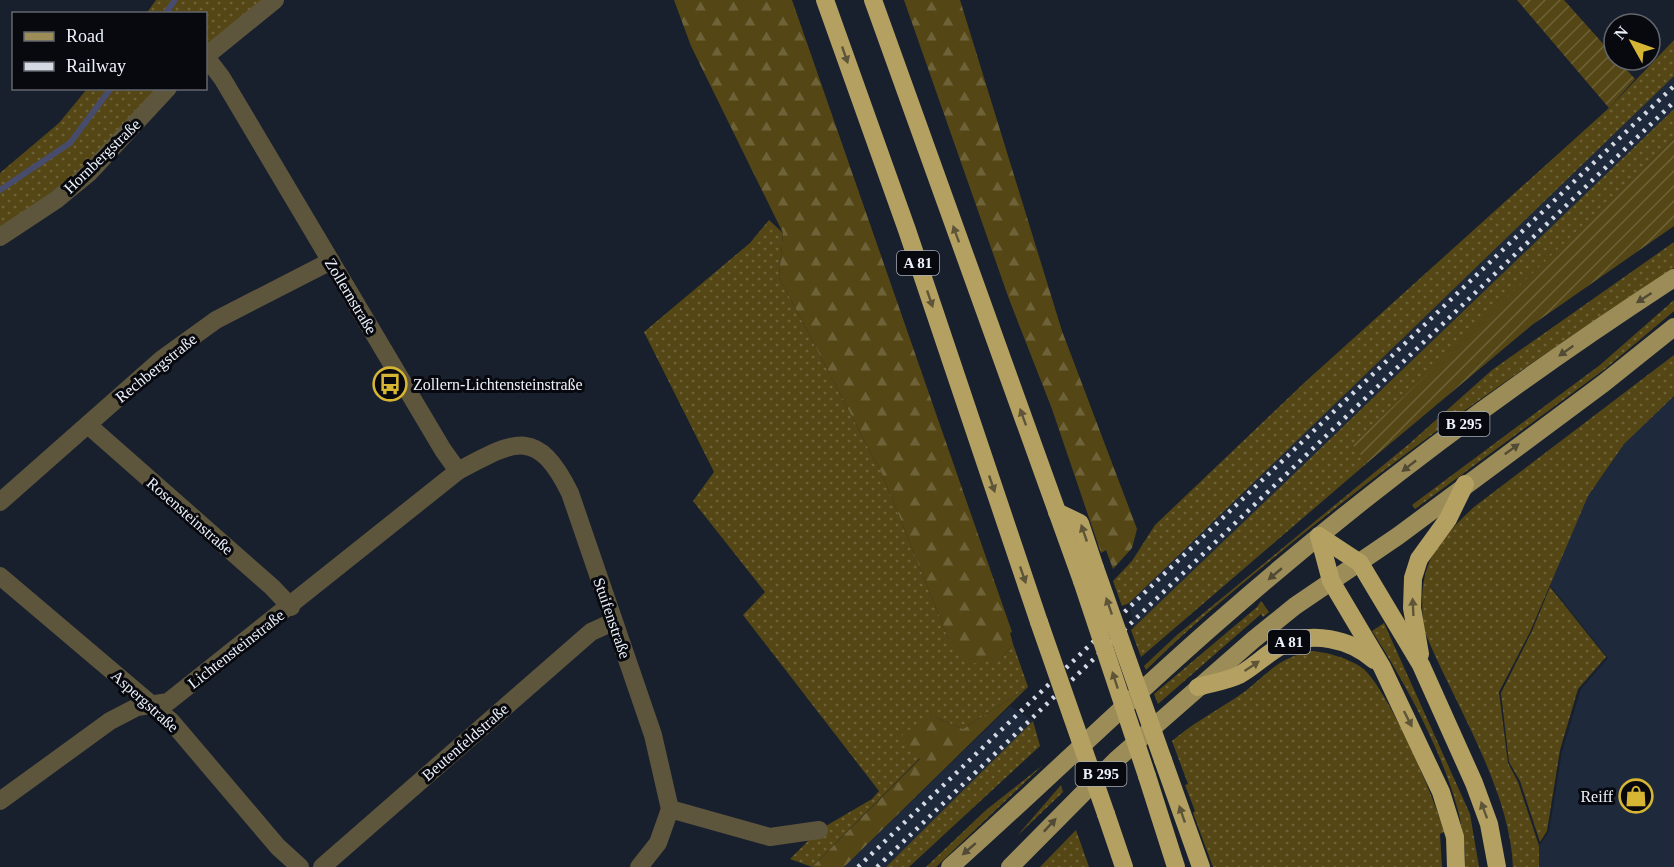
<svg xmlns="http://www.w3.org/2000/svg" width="1674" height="867" font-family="Georgia,serif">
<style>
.built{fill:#1f293c}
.grass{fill:url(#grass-dots)}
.forest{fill:url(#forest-firs)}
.garden{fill:url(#garden-furrows)}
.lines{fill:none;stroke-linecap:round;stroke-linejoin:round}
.stream{stroke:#474c6d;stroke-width:6}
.street{stroke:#5d563d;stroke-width:18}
.primary{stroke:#9b8c58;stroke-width:18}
.highway{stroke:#b4a162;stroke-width:18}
.rail{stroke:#d4d9e3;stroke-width:4.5;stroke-dasharray:3 6;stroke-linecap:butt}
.highway-bridge{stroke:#b4a162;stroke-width:18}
.oneway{fill:#5e5538}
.oneway2{fill:#514a34}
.labels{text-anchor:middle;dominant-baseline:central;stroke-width:6;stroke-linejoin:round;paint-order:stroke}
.shield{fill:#07090f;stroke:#a7abb4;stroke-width:1.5}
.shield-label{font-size:15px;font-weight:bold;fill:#ecf1fa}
.street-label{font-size:16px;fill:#ecf1fa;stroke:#07090f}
.poi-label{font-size:16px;fill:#ecf1fa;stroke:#07090f;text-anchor:start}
</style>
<defs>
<pattern id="grass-dots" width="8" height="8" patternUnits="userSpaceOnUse" patternTransform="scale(1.5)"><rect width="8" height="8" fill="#554715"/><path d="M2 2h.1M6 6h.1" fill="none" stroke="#6e6238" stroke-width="1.8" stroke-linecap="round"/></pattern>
<pattern id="forest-firs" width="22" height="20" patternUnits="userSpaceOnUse" patternTransform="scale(1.5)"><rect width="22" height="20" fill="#554715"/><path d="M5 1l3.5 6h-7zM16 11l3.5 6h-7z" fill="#6e6238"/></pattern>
<pattern id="garden-furrows" width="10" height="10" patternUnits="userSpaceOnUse" patternTransform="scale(1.5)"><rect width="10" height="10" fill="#554715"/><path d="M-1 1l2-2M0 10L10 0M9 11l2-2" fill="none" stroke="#6e6238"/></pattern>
</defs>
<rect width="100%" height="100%" fill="#19202d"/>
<g class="built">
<path d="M1674,76v33l-540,518 -5,-24z"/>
<path d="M1674,396v471h-135v-21l10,-14 13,-80 19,-63 27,-31 -59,-74 39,-88 15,-21 21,-31z"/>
<path d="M1010,706l23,15 -45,47 -102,99h-42z"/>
</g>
<g class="grass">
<path d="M156,0h108l-58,47v-33h-60z"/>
<path d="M1674,40v36l-545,527 -7,3 -9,-25 19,-20 23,-36 149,-142 305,-275z"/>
<path d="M87,89h70l-29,35 -61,58 -67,47v-56l59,-50z"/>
<path d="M1674,109v29l-320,307 13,18 -226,194 -10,-27z"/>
<path d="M769,220l14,13 -4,44 104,199 65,162 53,21 12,-15 15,43 -65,42 -33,-14 -12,39 2,4 -108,109 -22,-8 29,-29 53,-31 7,-8 -136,-176 22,-23 -72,-91 21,-29 -70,-140 106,-89z"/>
<path d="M1674,242v26c-131,85 -259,175 -381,274 -50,41 -101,82 -147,128l-2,-4 33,-31 232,-191 83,-74z"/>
<path d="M1674,300v11l-69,58 -190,140 -3,-4 188,-140z"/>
<path d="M1674,355v41l-50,48 -36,52 -58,136 -31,60 9,71 10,19 21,64v21h-26c-3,-79 -59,-163 -89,-237 -7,-61 6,-82 50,-123z"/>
<path d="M1550,587l56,70 -28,32 -18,61 -13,81 -7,11 -20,-61 -11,-19 -8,-69 31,-62z"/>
<path d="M1261,601l8,11 -6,5 -2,-3 -103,90 -4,-10 103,-87z"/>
<path d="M1384,623l86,191 9,53h-14c4,-70 -55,-177 -93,-236z"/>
<path d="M1313,651c17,2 34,7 48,16 25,17 75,134 83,165l-4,2 2,33h-229l-20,-54 2,-2 -10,-26 3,-1 -16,-43c21,-18 39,-27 62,-42 31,-20 39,-41 79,-48z"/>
<path d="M1033,721l7,25 -131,121h-23z"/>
<path d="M1043,765l-107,102h-10l60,-57z"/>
<path d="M1061,785l2,7 -46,44z"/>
<path d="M1076,830l13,37h-49z"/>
</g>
<g class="forest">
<path d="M674,0h118l220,632 -2,1 3,11 -12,15 -31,5 -22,-26 -65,-162 -104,-199 4,-44 -92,-187z"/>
<path d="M904,0h56l102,331 75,198 -5,19 -19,21 -7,-19 -5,3 -49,-144 -43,-110z"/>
<path d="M1028,687l-184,180h-32l108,-108 -18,-24 28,-20 33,14z"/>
</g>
<g class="garden">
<path d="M1517,0h47l50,56v4h4l17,19 -26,29z"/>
<path d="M1674,138v88l-142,99 -165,138 -14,-18z"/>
</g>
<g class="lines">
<g class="stream">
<path d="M165,14l10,-14"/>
<path d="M0,190l70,-47 41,-55"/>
</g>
<g class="street">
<path d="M206,56l69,-56"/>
<path d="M206,57l16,21 221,372 15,21"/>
<path d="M0,237l56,-37 34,-28 78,-84"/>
<path d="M88,425l184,162 19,20"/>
<path d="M0,502l162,-143 54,-39 115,-59"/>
<path d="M0,576l171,145 107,126 22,20"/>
<path d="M0,801l110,-80 27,-14 31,-5 290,-231c56,-30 79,-45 112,22l83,242 17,74"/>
<path d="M670,809l100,28 49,-7"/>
<path d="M322,867l269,-235 22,-10"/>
<path d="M639,867l19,-24 12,-34"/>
</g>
<g class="primary">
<path d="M950,867c91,-81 178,-167 270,-247 142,-125 296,-239 454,-342"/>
<path d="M1010,867l106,-107 137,-120 42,-34 103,-70 206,-153 70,-56"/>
</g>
<g class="highway">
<path d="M825,0l82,230 132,392"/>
<path d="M873,0l209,581"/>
<path d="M1057,512l23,11 15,45"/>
<path d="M1319,536l41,27 61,102 53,118 15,41 8,43"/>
<path d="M1319,536l12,45 51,86 59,125 14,45 1,30"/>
<path d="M1420,654l-8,-46 1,-30 6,-19 29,-40 17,-35"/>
<path d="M1198,687c13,-4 29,-6 41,-12 15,-8 27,-21 42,-29 30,-16 69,-7 93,14"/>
<path d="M1163,760l38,107"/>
<path d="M1147,776l29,91"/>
<path d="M1106,814l18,53"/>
</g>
<g class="rail">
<path d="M858,867l816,-781"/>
<path d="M877,867l797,-765"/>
</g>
<g class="highway-bridge">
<path d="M1095,568l68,192"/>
<path d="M1082,581l65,195"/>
<path d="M1039,622l67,192"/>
</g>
</g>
<defs><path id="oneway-solid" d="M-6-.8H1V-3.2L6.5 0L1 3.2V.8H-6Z" transform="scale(1.5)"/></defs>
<g class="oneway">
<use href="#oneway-solid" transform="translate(845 55) rotate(71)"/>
<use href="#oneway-solid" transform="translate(956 234) rotate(-110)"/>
<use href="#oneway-solid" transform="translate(930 299) rotate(71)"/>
<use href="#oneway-solid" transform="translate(1023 417) rotate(-110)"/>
<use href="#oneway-solid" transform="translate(992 484) rotate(71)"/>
<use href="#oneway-solid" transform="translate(1084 533) rotate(-109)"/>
<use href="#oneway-solid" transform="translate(1023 575) rotate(71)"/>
<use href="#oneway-solid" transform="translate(1109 606) rotate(-109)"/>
<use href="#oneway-solid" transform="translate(1413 607) rotate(-93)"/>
<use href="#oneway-solid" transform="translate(1252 666) rotate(-34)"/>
<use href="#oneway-solid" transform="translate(1115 680) rotate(-108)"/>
<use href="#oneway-solid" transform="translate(1408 719) rotate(63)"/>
<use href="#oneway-solid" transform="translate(1484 810) rotate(-110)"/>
<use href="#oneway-solid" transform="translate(1182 814) rotate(-109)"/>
</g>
<g class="oneway2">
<use href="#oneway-solid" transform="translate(1644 298) rotate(147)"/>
<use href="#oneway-solid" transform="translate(1566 351) rotate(145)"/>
<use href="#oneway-solid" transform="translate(1512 449) rotate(-36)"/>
<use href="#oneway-solid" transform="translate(1409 466) rotate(142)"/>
<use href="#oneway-solid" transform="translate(1275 574) rotate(140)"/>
<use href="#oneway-solid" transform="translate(1050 825) rotate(-47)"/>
<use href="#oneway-solid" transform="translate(969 849) rotate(139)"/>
</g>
<defs>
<symbol id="bus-ring" viewBox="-11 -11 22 22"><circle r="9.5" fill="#07090f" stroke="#d6b534" stroke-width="1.5"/><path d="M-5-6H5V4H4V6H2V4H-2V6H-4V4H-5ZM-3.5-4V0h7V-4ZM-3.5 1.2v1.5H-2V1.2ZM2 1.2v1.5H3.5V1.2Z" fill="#d6b534"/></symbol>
<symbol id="shop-ring" viewBox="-11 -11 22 22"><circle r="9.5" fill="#07090f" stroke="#d6b534" stroke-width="1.5"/><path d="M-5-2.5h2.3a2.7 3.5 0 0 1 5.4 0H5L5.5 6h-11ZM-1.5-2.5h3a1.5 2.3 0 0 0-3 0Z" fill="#d6b534"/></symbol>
</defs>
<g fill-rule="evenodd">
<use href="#bus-ring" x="371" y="365" width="38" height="38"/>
<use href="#shop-ring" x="1617" y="777" width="38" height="38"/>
</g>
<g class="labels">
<g class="shield">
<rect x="897" y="251" width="42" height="24" rx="4.5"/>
<rect x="1438.5" y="412" width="51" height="24" rx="4.5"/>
<rect x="1268" y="630" width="42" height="24" rx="4.5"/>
<rect x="1075.5" y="762" width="51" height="24" rx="4.5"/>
</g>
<g class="shield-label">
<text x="918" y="263">A 81</text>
<text x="1464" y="424">B 295</text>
<text x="1289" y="642">A 81</text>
<text x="1101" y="774">B 295</text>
</g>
<g class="street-label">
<text transform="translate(102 156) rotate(-44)">Hornbergstraße</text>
<text transform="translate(351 296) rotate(59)">Zollernstraße</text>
<text transform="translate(156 368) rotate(-39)">Rechbergstraße</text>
<text transform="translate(190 516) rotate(41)">Rosensteinstraße</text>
<text transform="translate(612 618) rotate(71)">Stuifenstraße</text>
<text transform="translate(236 649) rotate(-38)">Lichtensteinstraße</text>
<text transform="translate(145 701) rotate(42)">Aspergstraße</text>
<text transform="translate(465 742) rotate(-41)">Beutenfeldstraße</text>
</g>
<g class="poi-label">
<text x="413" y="384">Zollern-Lichtensteinstraße</text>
<text x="1613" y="796" text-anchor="end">Reiff</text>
</g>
</g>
<rect x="12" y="12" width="195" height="78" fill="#07090f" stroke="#63666d" stroke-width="1.5"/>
<rect x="24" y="32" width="30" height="9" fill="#9b8c58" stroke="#63666d" stroke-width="1.5"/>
<text x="66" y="42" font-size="18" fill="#ecf1fa">Road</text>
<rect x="24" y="62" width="30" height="9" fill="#d4d9e3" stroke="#63666d" stroke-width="1.5"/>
<text x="66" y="72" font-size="18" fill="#ecf1fa">Railway</text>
<g transform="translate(1632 42) rotate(310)"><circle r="28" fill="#07090f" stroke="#63666d" stroke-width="1.5"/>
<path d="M0-4.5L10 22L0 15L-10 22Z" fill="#d6b534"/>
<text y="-9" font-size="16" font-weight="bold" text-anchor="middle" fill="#ecf1fa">N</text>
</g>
</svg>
